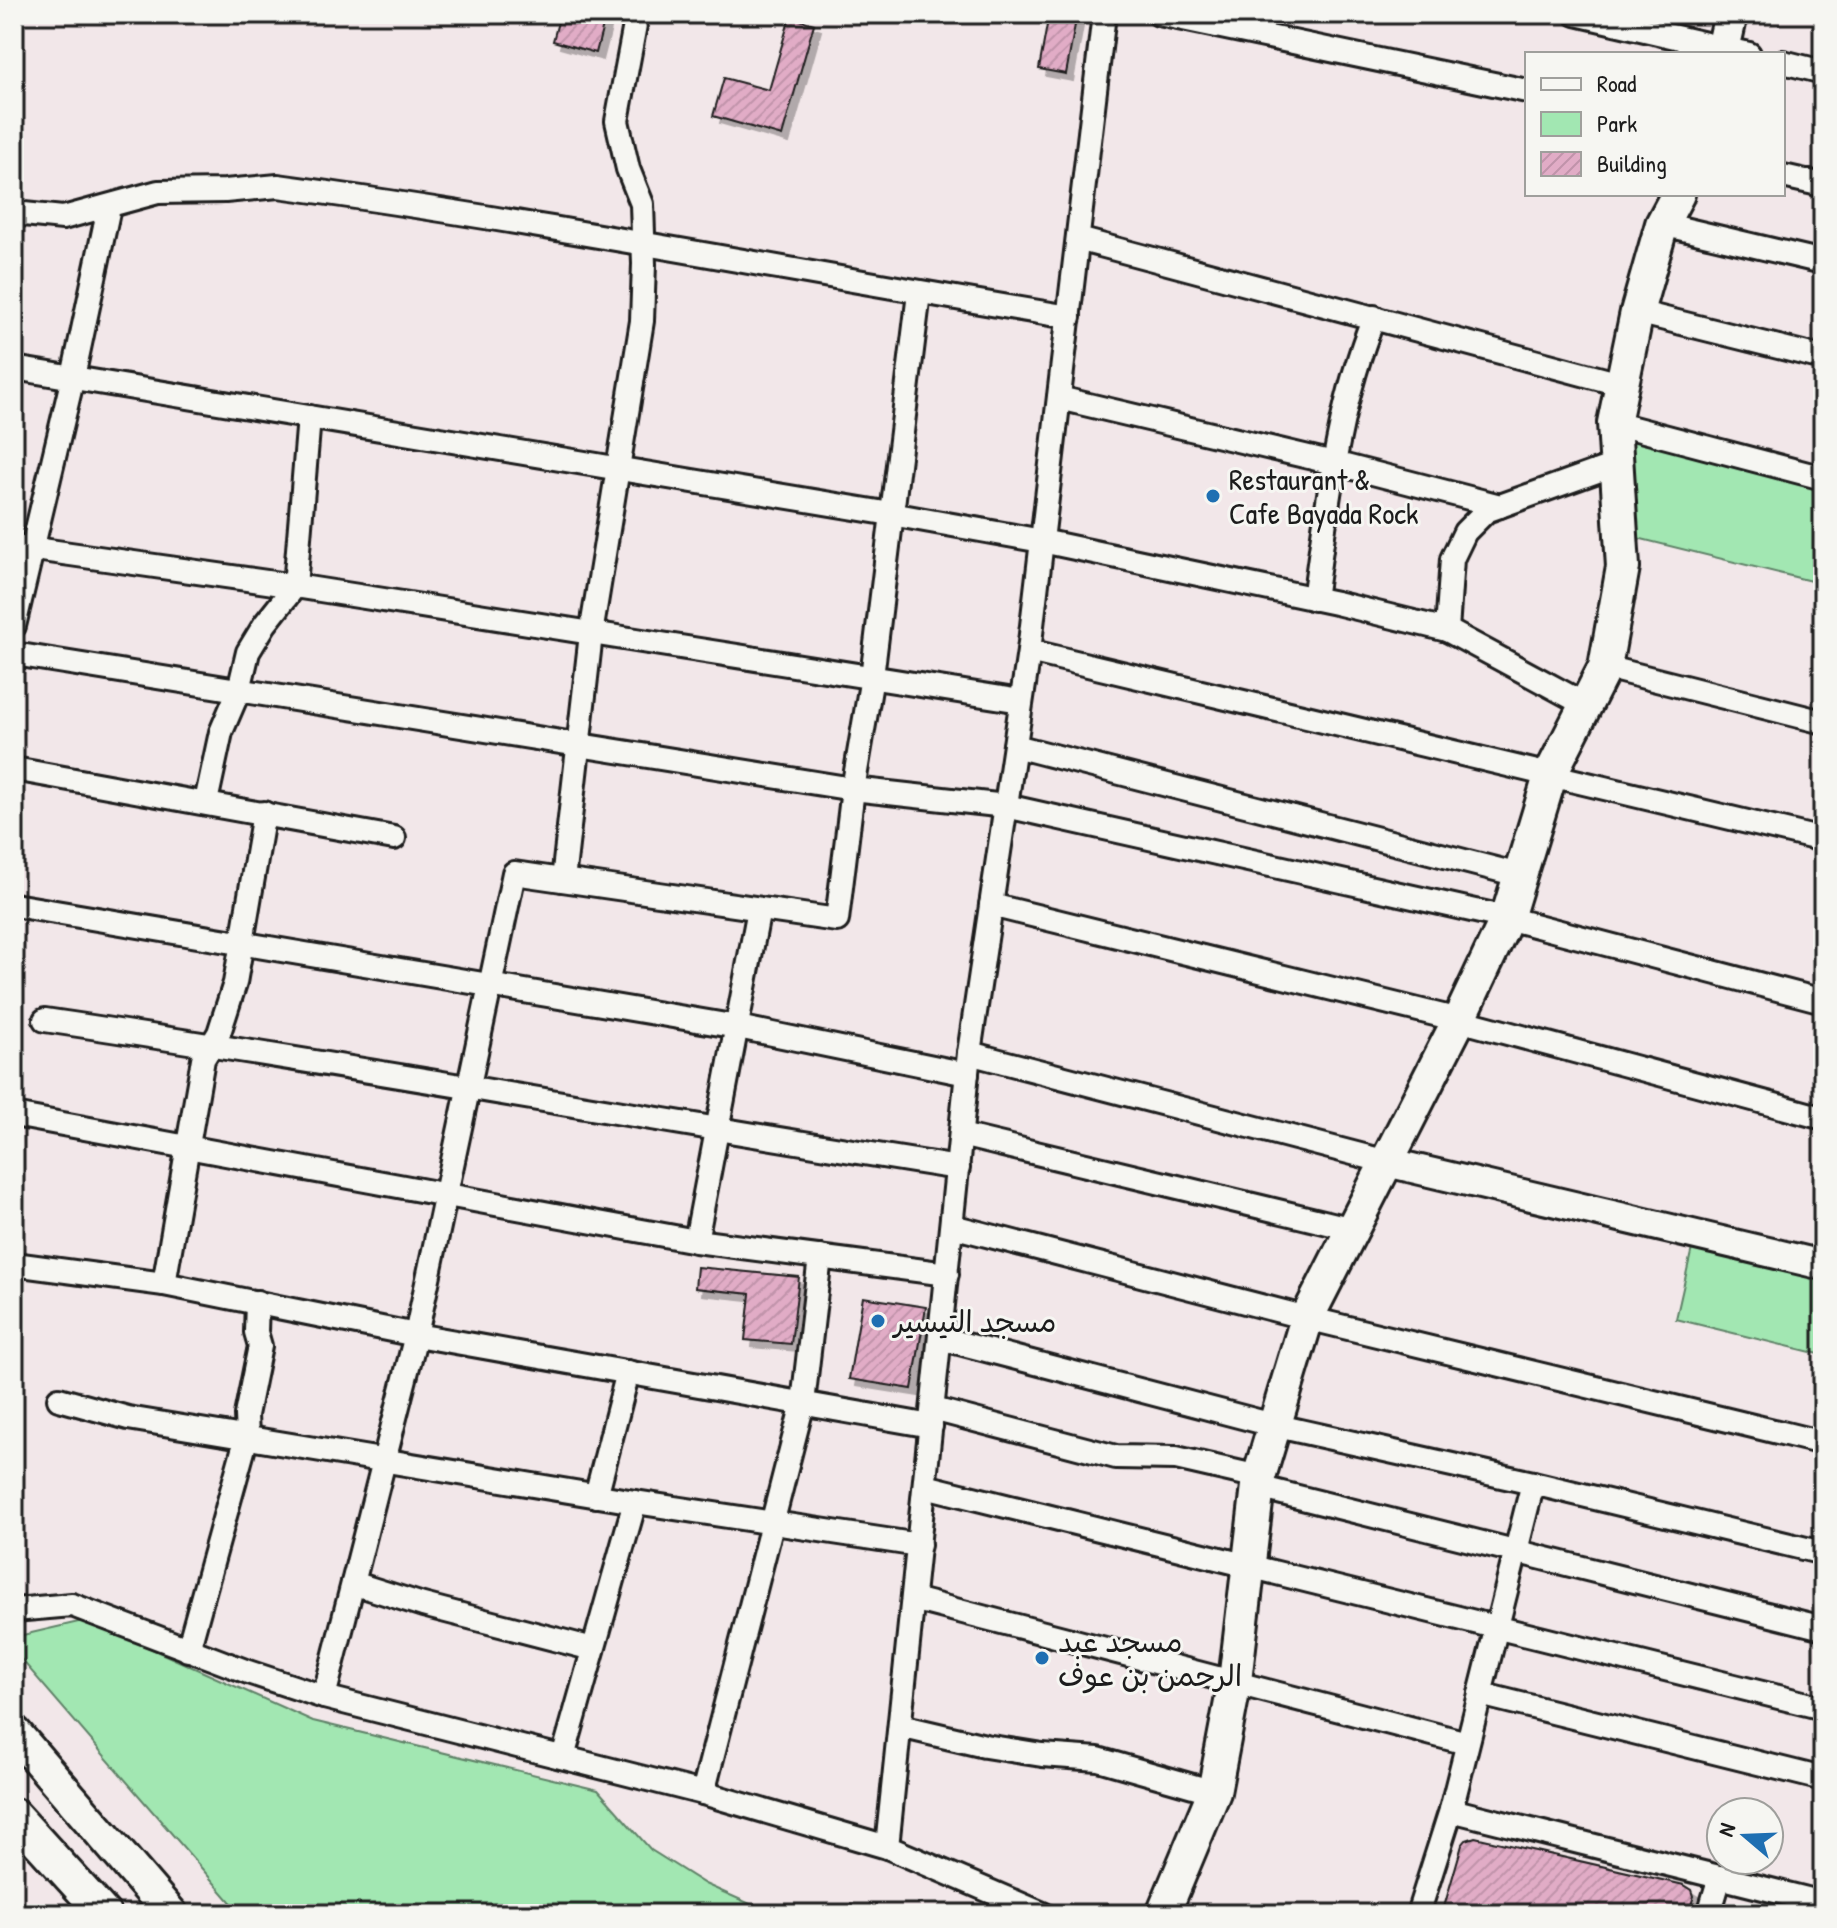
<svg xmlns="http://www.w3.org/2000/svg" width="1837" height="1928" font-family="'Patrick Hand','Playpen Sans Arabic',sans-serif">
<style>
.park{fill:#a2e7b2;stroke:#5f8267;stroke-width:2}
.building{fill:url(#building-hatch);stroke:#1c1c1c;stroke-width:2;filter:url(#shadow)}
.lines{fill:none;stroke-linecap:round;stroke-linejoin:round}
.minor-casing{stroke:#1c1c1c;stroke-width:28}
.tertiary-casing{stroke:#1c1c1c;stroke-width:34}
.secondary-casing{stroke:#1c1c1c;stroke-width:38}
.minor{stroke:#f6f6f2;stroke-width:22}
.tertiary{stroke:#f6f6f2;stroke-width:28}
.secondary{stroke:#f6f6f2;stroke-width:32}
.poi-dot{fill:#1f6fb2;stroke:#f6f6f2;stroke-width:3}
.labels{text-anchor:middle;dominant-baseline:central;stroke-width:6;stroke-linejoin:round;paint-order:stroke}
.poi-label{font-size:30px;fill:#1c1c1c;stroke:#f6f6f2;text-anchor:start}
</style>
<defs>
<pattern id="building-hatch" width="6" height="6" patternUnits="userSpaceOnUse" patternTransform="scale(2)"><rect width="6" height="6" fill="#e1acc6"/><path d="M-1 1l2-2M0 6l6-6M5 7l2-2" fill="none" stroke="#c093aa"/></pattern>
<filter id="shadow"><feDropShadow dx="7" dy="7" stdDeviation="0" flood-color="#0004"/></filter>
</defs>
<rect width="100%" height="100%" fill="#f2e7e9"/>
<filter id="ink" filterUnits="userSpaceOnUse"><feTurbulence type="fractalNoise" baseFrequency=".0125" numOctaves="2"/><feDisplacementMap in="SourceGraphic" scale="16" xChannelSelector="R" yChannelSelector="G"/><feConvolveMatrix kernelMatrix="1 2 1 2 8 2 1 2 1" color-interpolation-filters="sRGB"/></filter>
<g filter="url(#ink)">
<g class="park">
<path d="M1614,423l209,55v106l-202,-50z"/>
<path d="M1695,1235l128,30v90l-147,-36z"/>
<path d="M87,1620l226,101 285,69 53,60 54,34 68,30h-532l-227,-263v-14z"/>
</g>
<g class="building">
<path d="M560,14h46l-10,39 -43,-12z"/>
<path d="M1049,14h28l-11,60 -27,-5z"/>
<path d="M790,17l24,7 -32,112 -69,-20 11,-38 45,12z"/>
<path d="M697,1267l102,10 -8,67 -46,-4 5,-46 -55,-6z"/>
<path d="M863,1297l63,10 -14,82 -63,-10z"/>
<path d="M1475,1837l209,48 8,5 2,6 -6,18h-246l20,-69 4,-5z"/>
</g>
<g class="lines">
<defs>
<g id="minor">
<path d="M1159,14l368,77"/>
<path d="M1576,14l173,40"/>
<path d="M1783,62l40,10"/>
<path d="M1783,176l40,9"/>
<path d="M14,213l49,5 95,-26 67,-1 53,-5c265,36 527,88 791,131"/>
<path d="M1662,224l161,38"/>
<path d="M1078,239l542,145"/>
<path d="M1637,312l186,46"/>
<path d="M14,368l877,146 151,27 294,62 111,27 139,75"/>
<path d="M1059,398l275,65 166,43"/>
<path d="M1614,423l209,55"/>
<path d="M14,546l281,40 726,115"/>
<path d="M1314,599c14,-97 23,-190 60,-282"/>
<path d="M14,626l59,-249 36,-170"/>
<path d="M1447,630l5,-71 13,-27 21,-21 131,-47"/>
<path d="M1029,651l794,189"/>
<path d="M14,654l839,135 153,17 501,112 316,83"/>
<path d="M1605,667l218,55"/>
<path d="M1015,746l504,129"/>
<path d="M14,769l380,69"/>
<path d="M206,802l15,-70 18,-42 9,-38 17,-28 30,-38 14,-169"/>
<path d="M563,880l28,-246 51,-313 2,-57 -2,-60 -14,-35 -11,-48 20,-107"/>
<path d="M14,905l724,122 229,47"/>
<path d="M991,905l468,115 364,98"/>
<path d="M45,1020c305,45 608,100 913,148"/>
<path d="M969,1053l418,109"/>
<path d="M14,1115l682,126 251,33"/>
<path d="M961,1135l392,94"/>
<path d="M952,1226l355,92 516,125"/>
<path d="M696,1241l63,-332"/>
<path d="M14,1264l150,20 252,51 515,91"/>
<path d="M164,1284l39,-225 16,-26 16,-50 29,-170"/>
<path d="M940,1338l333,87 260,58 290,70"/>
<path d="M59,1399l69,19 507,84 284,43"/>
<path d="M933,1409l183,48 60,1 83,19"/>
<path d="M925,1486l898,222"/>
<path d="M1258,1487l565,141"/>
<path d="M596,1496l32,-124"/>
<path d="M353,1583l70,22 170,44"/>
<path d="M913,1599l554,144"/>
<path d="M14,1610l58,-5 176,67 76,25 379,96 184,54"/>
<path d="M188,1650l59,-214 -1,-21 14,-69 -4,-14 1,-30"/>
<path d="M1480,1694l343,85"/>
<path d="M324,1697l92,-362 98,-462 323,47 16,-131 19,-112 47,-384"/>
<path d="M900,1726l85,20 57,9 56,4 116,33"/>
<path d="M563,1757l72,-255"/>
<path d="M703,1793l100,-390 17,-146"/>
<path d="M1451,1810l372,93"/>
<path d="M1043,1914l-156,-67 82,-794 60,-402 75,-637"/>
<path d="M1418,1914l33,-104 82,-327"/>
<path d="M1709,1914l11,-37"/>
</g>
<path id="tertiary" d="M1387,1162l436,103"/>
<g id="secondary">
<path d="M1722,54l9,-40"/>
<path d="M14,1732l157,182"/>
<path d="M14,1815l90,99"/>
<path d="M1163,1914l51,-122 21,-111 24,-204 48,-159 152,-298 48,-102 44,-145 54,-106 18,-100 -9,-144 23,-111 25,-88 16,-30"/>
</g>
</defs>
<use href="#minor" class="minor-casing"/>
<use href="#tertiary" class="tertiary-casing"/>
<use href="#secondary" class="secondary-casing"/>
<use href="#minor" class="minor"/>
<use href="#tertiary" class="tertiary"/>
<use href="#secondary" class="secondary"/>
</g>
</g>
<g class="poi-dot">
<circle cx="1213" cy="496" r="8"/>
<circle cx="878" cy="1321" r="8"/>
<circle cx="1042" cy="1658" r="8"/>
</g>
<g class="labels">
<g class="poi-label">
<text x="1229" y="479">Restaurant &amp;<tspan x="1229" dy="34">Cafe Bayada Rock</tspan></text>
<text x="894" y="1321">مسجد التيسير</text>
<text x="1058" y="1641">مسجد عبد<tspan x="1058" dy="34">الرحمن بن عوف</tspan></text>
</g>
</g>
<rect width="1837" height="1928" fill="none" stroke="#f6f6f2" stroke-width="48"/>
<rect x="24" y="24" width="1789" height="1880" fill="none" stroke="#1c1c1c" stroke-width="3" filter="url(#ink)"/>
<rect x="1525" y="52" width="260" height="144" fill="#f6f6f2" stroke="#9f9f9c" stroke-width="2"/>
<rect x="1541" y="78" width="40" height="12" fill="#f6f6f2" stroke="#9f9f9c" stroke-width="2"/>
<text x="1597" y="92" font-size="24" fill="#1c1c1c">Road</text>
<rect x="1541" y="112" width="40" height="24" fill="#a2e7b2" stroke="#9f9f9c" stroke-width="2"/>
<text x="1597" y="132" font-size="24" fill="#1c1c1c">Park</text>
<rect x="1541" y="152" width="40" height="24" fill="url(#building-hatch)" stroke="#9f9f9c" stroke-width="2"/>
<text x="1597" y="172" font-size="24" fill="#1c1c1c">Building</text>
<g transform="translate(1745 1836) rotate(289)"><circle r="38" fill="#f6f6f2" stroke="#9f9f9c" stroke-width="2"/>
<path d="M0-6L14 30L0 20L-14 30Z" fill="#1f6fb2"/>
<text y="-12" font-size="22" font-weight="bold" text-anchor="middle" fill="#1c1c1c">N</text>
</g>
</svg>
